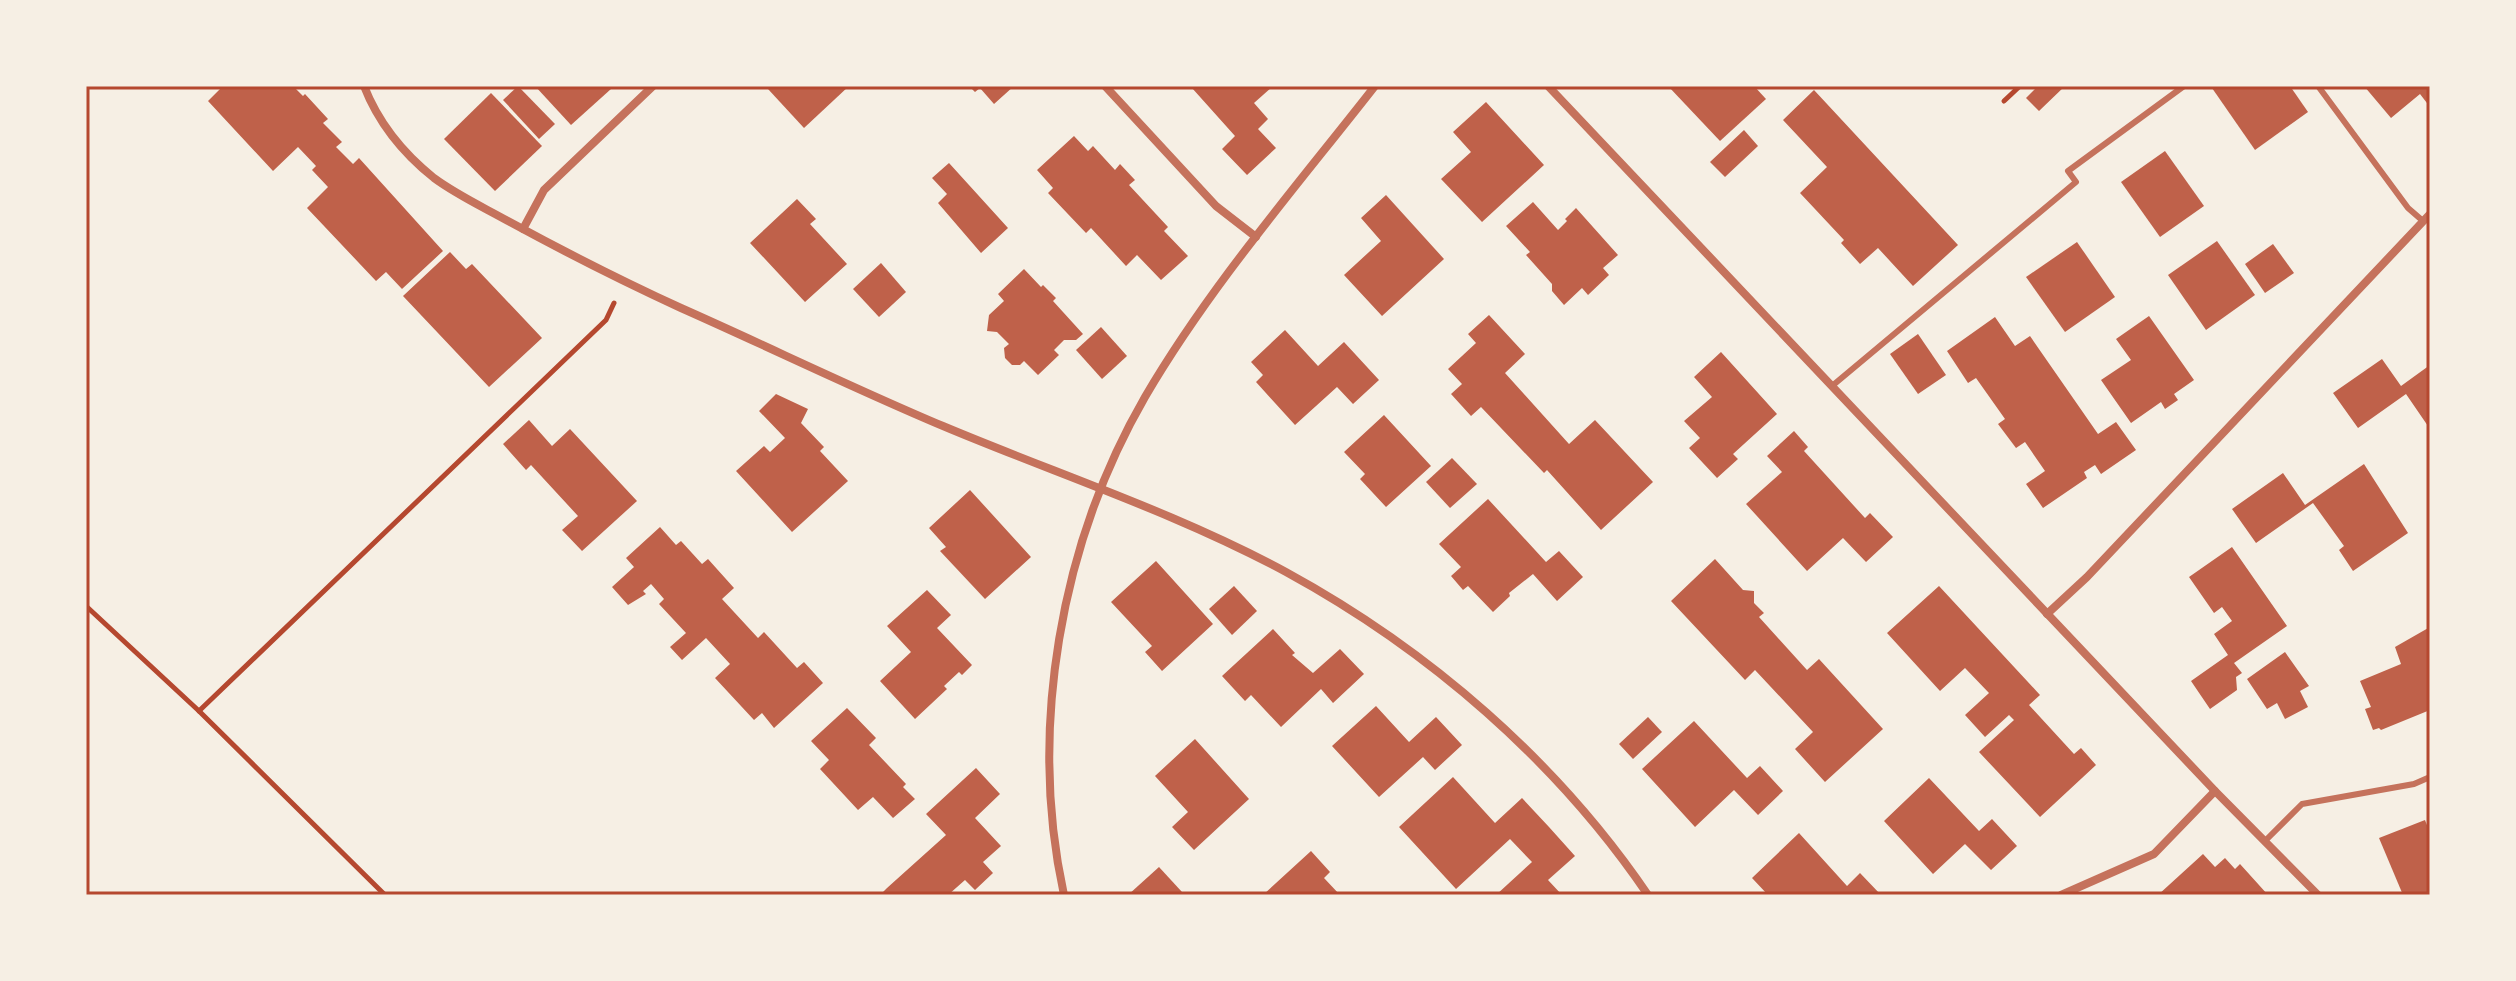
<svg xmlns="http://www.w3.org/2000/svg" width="2516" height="981" font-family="'Sofia Sans Condensed',sans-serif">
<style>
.building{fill:#bf614a}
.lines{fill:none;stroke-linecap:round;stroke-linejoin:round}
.path{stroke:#b5482f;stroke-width:5}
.service{stroke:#c5725c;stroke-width:6}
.minor{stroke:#c5725c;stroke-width:8}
.neatline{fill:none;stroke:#b5482f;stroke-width:3}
</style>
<rect width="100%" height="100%" fill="#f6efe4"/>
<g class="building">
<path d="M223,86h70l10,10 2,-2 23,25 -5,4 19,19 -6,5 17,17 6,-6 84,93 -41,38 -16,-17 -10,9 -69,-73 21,-21 -16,-17 4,-4 -18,-19 -25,24 -65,-70z"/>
<path d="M518,86l37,38 -16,15 -36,-39z"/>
<path d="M535,86h73l3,3 -40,36z"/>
<path d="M771,86h78l-45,42 -36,-39z"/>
<path d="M969,86h45l-20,18 -14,-16 -5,4z"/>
<path d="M1194,86h79l-19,17 14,16 -10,10 18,19 -29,27 -25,-26 13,-13 -43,-48z"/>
<path d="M1668,86h86l12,13 -46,42z"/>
<path d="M2034,86h31l-26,25 -13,-13 10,-10z"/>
<path d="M2215,86h75l18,26 -53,38 -43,-62z"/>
<path d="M2364,86h66v21l-10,-13 -29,24z"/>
<path d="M1814,90l144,155 -45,41 -35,-38 -18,16 -19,-21 3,-3 -44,-47 27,-26 -44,-47z"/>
<path d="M491,93l51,53 -47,45 -51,-52z"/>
<path d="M1486,102l58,63 -62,57 -41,-43 30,-27 -18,-20z"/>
<path d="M1744,130l14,16 -33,31 -15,-15z"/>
<path d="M1074,136l14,15 5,-5 22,24 5,-6 15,16 -6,5 39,42 -4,4 24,25 -27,24 -24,-25 -11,11 -35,-38 -5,5 -38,-40 5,-5 -16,-18z"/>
<path d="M2165,151l39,55 -44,31 -39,-55z"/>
<path d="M949,163l59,65 -27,25 -43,-50 9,-9 -15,-16z"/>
<path d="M1386,195l58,64 -62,57 -38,-41 37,-34 -20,-23z"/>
<path d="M797,199l19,20 -6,5 37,40 -42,38 -55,-59z"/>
<path d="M1533,202l25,28 9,-9 -2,-2 11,-11 42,47 -15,13 6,7 -21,20 -6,-7 -18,17 -12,-14v-7l-26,-29 4,-3 -24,-26z"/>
<path d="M2217,241l38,54 -49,35 -38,-55z"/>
<path d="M2077,242l38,55 -50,35 -39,-55z"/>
<path d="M2273,244l21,29 -29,20 -20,-29z"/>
<path d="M450,252l16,17 6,-5 70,74 -53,49 -86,-91z"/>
<path d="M881,263l25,29 -27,25 -26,-28z"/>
<path d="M1024,269l17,18 2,-2 13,13 -3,3 30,33 -7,6h-12l-10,10 5,5 -21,20 -14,-14 -4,4h-8l-7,-7 -1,-10 5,-4 -12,-12 -10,-1 2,-16 15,-14 -6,-7z"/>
<path d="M1489,315l36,39 -20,19 64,71 26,-24 58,62 -52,48 -54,-60 -3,3 -63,-66 -10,9 -20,-22 11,-10 -14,-15 28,-26 -8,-9z"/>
<path d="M2149,316l45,64 -20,14 4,6 -13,9 -4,-7 -30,21 -30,-43 30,-20 -15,-21z"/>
<path d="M1995,317l20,29 15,-10 68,98 18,-12 20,28 -35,24 -6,-9 -11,7 3,6 -44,30 -17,-24 19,-13 -20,-29 -9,6 -18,-24 7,-5 -29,-41 -8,5 -21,-32z"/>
<path d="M1101,327l26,29 -25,23 -26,-29z"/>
<path d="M1285,330l33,36 26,-24 35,38 -26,24 -16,-17 -42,38 -39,-43 7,-7 -12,-13z"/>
<path d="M1918,334l28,41 -28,19 -28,-40z"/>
<path d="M1721,352l56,62 -44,40 5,5 -21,19 -28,-30 11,-10 -16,-17 28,-24 -18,-20z"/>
<path d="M2382,359l19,27 29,-21v64l-24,-35 -48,34 -25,-35z"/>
<path d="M776,394l32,15 -7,14 23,24 -4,4 28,30 -56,51 -56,-61 28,-25 6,6 15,-14 -26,-27z"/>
<path d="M1384,415l47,51 -45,41 -26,-28 5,-5 -21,-22z"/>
<path d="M529,420l23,26 18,-17 67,72 -55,50 -20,-21 16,-14 -47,-51 -5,5 -23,-26z"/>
<path d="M1794,431l14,16 -4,4 61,67 5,-5 23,24 -27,25 -23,-24 -36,33 -61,-67 36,-32 -15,-16z"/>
<path d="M1452,458l25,26 -27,24 -24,-26z"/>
<path d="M2364,464l44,69 -55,38 -14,-21 5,-4 -31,-43 -57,40 -24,-34 51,-36 22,32z"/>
<path d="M970,490l61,67 -46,42 -45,-48 6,-4 -17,-19z"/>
<path d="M1488,499l58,63 13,-11 24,26 -26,24 -24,-27 -24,19 1,3 -17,16 -25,-26 -5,4 -12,-14 10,-9 -22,-23z"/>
<path d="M660,527l16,18 5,-4 21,23 6,-5 26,29 -12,11 36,39 6,-6 33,36 7,-6 19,21 -49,45 -12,-15 -8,7 -39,-42 15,-14 -24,-26 -24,22 -12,-13 16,-14 -27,-29 5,-5 -13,-15 -8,7 3,3 -18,11 -16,-18 22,-20 -8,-9z"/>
<path d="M2232,547l55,79 -53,37 8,10 -6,4 1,13 -27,19 -19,-28 37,-26 -14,-21 18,-13 -10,-14 -8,6 -25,-36z"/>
<path d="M1715,559l28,31 11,1v12l10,10 -5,4 48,53 12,-11 64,70 -58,53 -30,-33 18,-17 -58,-62 -10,10 -74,-79z"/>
<path d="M1156,561l57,63 -51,47 -17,-19 7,-6 -41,-44z"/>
<path d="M1234,586l23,25 -25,24 -23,-26z"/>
<path d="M1939,586l101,109 -11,10 45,49 7,-6 15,17 -56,52 -61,-65 35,-32 -5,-5 -24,22 -20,-22 24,-22 -24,-25 -25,23 -53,-58z"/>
<path d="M927,590l24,25 -14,13 35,37 -10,10 -3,-3 -15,14 3,3 -32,30 -35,-38 31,-29 -24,-26z"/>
<path d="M2430,627v83l-49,20 -2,-2 -6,2 -8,-21 6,-2 -11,-26 41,-17 -6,-17z"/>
<path d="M1273,629l22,24 -3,2 21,18 27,-24 24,25 -31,29 -12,-14 -40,38 -30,-32 -6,6 -23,-25z"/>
<path d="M2285,652l24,34 -9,5 8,16 -23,12 -8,-16 -10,6 -20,-30z"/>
<path d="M1376,706l33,36 27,-25 26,28 -27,25 -12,-13 -44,40 -47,-51z"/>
<path d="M847,708l29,30 -7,7 37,39 -3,3 12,12 -22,19 -20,-21 -15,13 -38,-41 9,-9 -18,-19z"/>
<path d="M1648,717l14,15 -29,27 -14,-15z"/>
<path d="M1694,721l53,57 13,-12 23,25 -25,24 -24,-25 -39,37 -53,-58z"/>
<path d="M1195,739l54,60 -55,51 -22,-23 16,-15 -33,-36z"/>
<path d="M976,768l24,26 -25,24 26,28 -18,16 10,11 -18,17 -10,-10 -17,15h-62l-3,-3 4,-4 59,-53 -20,-21z"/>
<path d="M1453,777l42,46 27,-25 27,29 26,29 -27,24 14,15h-66l36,-33 -22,-23 -54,50 -57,-62z"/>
<path d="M1929,778l50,53 13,-12 25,27 -26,24 -26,-26 -32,30 -49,-53z"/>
<path d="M2425,820l5,13v62h-27l-24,-57z"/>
<path d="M1799,833l48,53 13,-13 21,22h-113l-16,-17z"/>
<path d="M1311,851l19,21 -6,6 16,17h-77z"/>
<path d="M2203,854l12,13 10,-9 10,11 5,-5 28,31h-110z"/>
<path d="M1159,867l23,25 -3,3h-51z"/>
</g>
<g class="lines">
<g class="path">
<path d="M2004,101l16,-15"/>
<path d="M86,606l113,105 186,184"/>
<path d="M199,711l407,-391 8,-17"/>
</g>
<g class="service">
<path d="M2318,86l90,122 15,13"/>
<path d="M1832,386l244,-204 -8,-11 116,-85"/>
<path d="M2265,841l37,-37 112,-20 16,-7"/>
</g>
<g class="minor">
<path d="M364,86c14,36 40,68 70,92 23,17 49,29 74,43 57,31 114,60 173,87 88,39 174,81 262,118 114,48 234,87 343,146 143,78 271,189 362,323"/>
<path d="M1105,86l111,120 40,31"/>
<path d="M1548,86l667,705 103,104"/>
<path d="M523,229l21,-39 109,-104"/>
<path d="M2047,614l40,-37 343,-363"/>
<path d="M1064,895c-36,-165 -4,-351 81,-498 65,-111 151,-210 230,-311"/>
<path d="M2061,895l93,-41 61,-63"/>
</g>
</g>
<rect width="2516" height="981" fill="none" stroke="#f6efe4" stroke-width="176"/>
<rect x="88" y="88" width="2340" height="805" class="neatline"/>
</svg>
